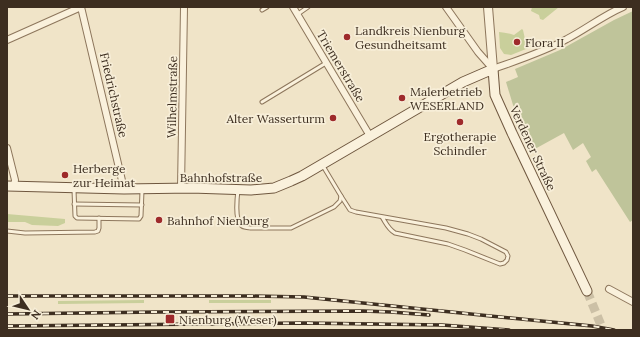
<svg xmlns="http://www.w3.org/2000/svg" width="640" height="337" font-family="Lora,serif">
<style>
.green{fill:#c9cf9b}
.cemetery{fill:#bfc49a}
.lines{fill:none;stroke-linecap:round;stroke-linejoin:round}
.secondary-tunnel{stroke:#ccc0a6;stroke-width:9;stroke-dasharray:9 4.5;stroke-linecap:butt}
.service-casing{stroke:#8d765c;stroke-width:5}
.minor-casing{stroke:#8d765c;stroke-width:8}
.tertiary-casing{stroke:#8d765c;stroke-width:10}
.secondary-casing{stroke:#6f573f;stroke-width:11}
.service{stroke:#faf1dc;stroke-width:3}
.minor{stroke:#faf1dc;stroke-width:6}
.tertiary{stroke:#faf1dc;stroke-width:8}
.secondary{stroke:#faf1dc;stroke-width:9}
.rail-casing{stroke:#3d2e20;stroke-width:3.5}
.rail{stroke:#f7eed8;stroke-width:2;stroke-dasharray:6;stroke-linecap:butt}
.poi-dot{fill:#9e2a2b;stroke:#f7eed8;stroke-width:1.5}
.labels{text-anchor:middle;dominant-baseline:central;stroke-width:3.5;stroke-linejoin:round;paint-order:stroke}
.poi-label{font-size:12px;fill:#3d2e20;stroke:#f7eed8;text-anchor:start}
.street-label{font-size:12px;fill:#3d2e20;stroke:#f7eed8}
</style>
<rect width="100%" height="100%" fill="#f0e4c8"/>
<g class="green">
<path d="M532,7h27l-16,13 -3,-1 -1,-4 -8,-4z"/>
<path d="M522,29l1,1 2,9 5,2 1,6 -20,8 -7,-1 -4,-6 -1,-16c5,1 10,1 15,3z"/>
<path d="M7,214l58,5v4l-7,3 -26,-1 -7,-3h-18z"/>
<path d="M144,300v3l-86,1v-3z"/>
<rect x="209" y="300" width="62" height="3"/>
</g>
<path class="cemetery" d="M633,11v209l-3,2 -34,-53 -4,3 -6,-11 5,-4 -8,-14 -10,7 -9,-17 -31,17 -20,-45 -7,-23 12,-5 -3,-8 45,-19 54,-30z"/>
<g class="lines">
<path class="secondary-tunnel" d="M587,291l16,39"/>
<defs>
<g id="service">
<path d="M262,10l5,-3"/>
<path d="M298,14l10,-7"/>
<path d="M262,102l64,-39"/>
<path d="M323,166l18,30 9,14 6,2 90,16 22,6 13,5 25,13 2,4 -1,4 -3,3 -4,1 -35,-14 -17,-6 -53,-11c-7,-4 -9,-10 -13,-16"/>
<path d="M74,190l1,26 2,2 62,1 2,-3 1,-25"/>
<path d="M238,190c-1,8 -3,30 3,35 2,3 6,2 9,3h41l43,-21 6,-6 1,-5"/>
<path d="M74,204l68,1"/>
<path d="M7,231l18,2 70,-1 3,-1 1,-3v-10"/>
</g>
<g id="minor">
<path d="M81,7l43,182"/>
<path d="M293,7l77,129"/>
<path d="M446,7l32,45 15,17c25,-9 51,-17 74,-30 19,-10 37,-24 56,-32"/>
<path d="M7,40l74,-33"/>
<path d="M7,148l8,32 -1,7"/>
<path d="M181,188l3,-181"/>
<path d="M609,289l24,13"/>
</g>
<path id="tertiary" d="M488,7l5,62"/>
<path id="secondary" d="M7,186l117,3 67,-1 60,2 23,-2 17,-7 11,-5 161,-94 30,-13 2,26 17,38 75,158"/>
</defs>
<use href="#service" class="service-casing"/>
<use href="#minor" class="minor-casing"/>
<use href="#tertiary" class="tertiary-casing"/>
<use href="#secondary" class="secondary-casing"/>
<use href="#service" class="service"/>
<use href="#minor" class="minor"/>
<use href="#tertiary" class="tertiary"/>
<use href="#secondary" class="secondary"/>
<defs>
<g id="rail">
<path d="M7,296h241l56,1 217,22 71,7 22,4"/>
<path d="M7,314l151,-2 205,-1 28,1 38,3"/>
<path d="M7,326l297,-3 138,2 67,5"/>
</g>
</defs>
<use href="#rail" class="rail-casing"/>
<use href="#rail" class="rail"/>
</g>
<g class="poi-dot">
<circle cx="347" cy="37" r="4"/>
<circle cx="517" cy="42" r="4"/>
<circle cx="402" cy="98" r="4"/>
<circle cx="333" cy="118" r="4"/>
<circle cx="460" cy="122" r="4"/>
<circle cx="65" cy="175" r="4"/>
<circle cx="159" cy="220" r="4"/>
<rect x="165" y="314" width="10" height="10" rx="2"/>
</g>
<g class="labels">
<g class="poi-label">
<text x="355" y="30">Landkreis Nienburg<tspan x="355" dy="14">Gesundheitsamt</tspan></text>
<text x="525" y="42">Flora II</text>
<text x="410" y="91">Malerbetrieb<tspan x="410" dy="14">WESERLAND</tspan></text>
<text x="325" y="118" text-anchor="end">Alter Wasserturm</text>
<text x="460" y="136" text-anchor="middle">Ergotherapie<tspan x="460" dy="14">Schindler</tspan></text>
<text x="73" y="168">Herberge<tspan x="73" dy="14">zur Heimat</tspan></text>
<text x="167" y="220">Bahnhof Nienburg</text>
<text x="179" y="319">Nienburg (Weser)</text>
</g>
<g class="street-label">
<text transform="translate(341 66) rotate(59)">Triemerstraße</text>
<text transform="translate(114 95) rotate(77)">Friedrichstraße</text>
<text transform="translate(172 97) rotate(-89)">Wilhelmstraße</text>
<text transform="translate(533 148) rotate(65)">Verdener Straße</text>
<text x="221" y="177">Bahnhofstraße</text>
</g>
</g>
<rect width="640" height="337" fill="none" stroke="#3d2e20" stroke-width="16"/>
<g transform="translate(28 309) rotate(125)" stroke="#f7eed8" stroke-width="3" paint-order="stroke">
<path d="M0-3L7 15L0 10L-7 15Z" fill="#3d2e20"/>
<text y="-6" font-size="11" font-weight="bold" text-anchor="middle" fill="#3d2e20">N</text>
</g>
</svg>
